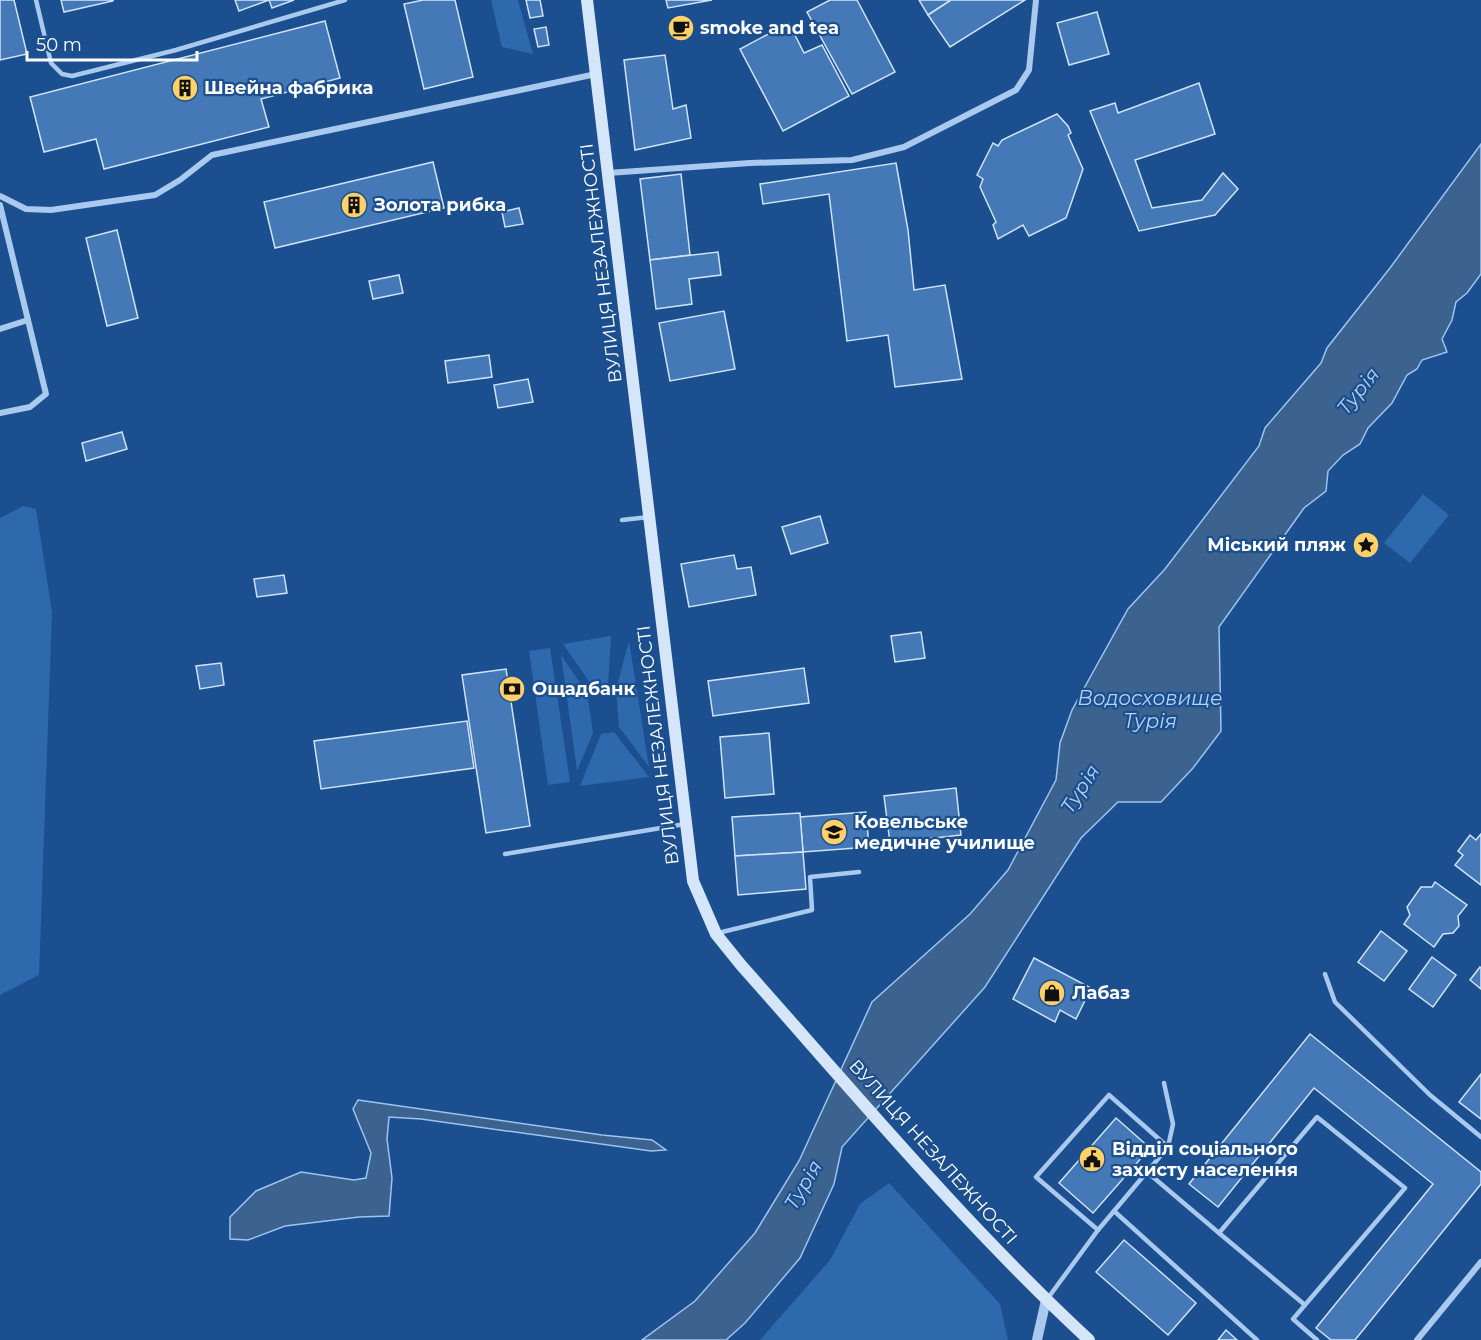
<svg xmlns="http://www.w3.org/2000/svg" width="1481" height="1340" font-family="Montserrat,sans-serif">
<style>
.green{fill:#2e69ad}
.water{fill:#3c6290;stroke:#9cc4f0;stroke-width:1.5}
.building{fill:#4478b7;stroke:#cfe3fa;stroke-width:1.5}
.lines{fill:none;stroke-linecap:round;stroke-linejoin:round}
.service{stroke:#a9c9ee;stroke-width:4.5}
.minor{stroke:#a9c9ee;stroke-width:6}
.tertiary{stroke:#a9c9ee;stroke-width:10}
.secondary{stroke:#d6e6fa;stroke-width:12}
.labels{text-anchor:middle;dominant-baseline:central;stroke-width:4.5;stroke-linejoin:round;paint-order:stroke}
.poi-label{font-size:18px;font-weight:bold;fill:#fff;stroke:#1b4f8f;text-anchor:start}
.street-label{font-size:18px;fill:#fff;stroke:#1b4f8f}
.water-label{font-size:20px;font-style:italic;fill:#b5d3f5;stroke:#1b4f8f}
</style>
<rect width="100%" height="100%" fill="#1b4f8f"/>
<g class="green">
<path d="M491,0h27l15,54 -31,-7z"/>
<path d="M1423,494l26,21 -39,48 -26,-20z"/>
<path d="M23,506l13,3 16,103 -13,363 -39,20v-477z"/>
<path d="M611,636l-3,51 -13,3 -32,-46z"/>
<path d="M629,641l20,126 -30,-40 -3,-38z"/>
<path d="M550,648l20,134 -22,3 -19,-134z"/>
<path d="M561,655l26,38 6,40 -16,38z"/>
<path d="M614,732l35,45 -69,9 21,-52z"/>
<path d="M889,1183l111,121 8,36h-248l70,-80 30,-56z"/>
</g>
<g class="water">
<path d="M1481,144v130l-14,19 -11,9 -4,18 -10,19 5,13 -25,8 -5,9 -10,6 -15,28 -24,25 -8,16 -17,11 -15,16 -2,20 -22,17 -85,119 2,104 -28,37 -32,34h-43l-37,36 -96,149 -143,160 -8,37 -34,74 -55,65 -19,17h-84l53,-39 60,-68 44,-72 73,-159 98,-88 38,-44 48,-90 4,-37 12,-33 56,-101 37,-40 94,-123 6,-18 56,-65 6,-15 63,-80z"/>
<path d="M358,1100l244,35 50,5 14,10 -15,1 -230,-32 -32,-2 -2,22 5,39 -3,38 -30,1 -74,9 -37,14 -18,-1v-22l26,-26 45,-19 53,8 12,-2 5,-25 -18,-44z"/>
</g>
<g class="building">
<path d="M0,0h14l13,54 -27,6z"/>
<path d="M61,0h52v1l-49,11z"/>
<path d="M235,0h59l-22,8 -3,-8 -30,11z"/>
<path d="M423,0h32l18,77 -49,12 -20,-85z"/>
<path d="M526,0h14l3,16 -13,2z"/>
<path d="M666,0h46l-44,8z"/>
<path d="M830,0h27l38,72 -43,22 -45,-82z"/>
<path d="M919,0h32l-23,15z"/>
<path d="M951,0h74l-75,47 -22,-32z"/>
<path d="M1097,12l12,42 -40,11 -12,-42z"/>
<path d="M325,21l15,57 -79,21 8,28 -165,42 -8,-30 -52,13 -14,-55z"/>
<path d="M789,23l15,30 18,-8 27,51 -66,35 -43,-82z"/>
<path d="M546,27l3,18 -11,2 -4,-18z"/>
<path d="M665,55l8,54 13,-4 5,33 -56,12 -11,-90z"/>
<path d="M1199,83l16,51 -80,26 17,48 50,-8 21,-27 15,16 -23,26 -76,16 -49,-120 25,-8 3,10z"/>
<path d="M1057,114l11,12 3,7 -3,2 15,34 -17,49 -37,18 -6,-11 -25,14 -5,-14 3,-3 -16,-35 3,-8 -6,-4 16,-32 5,3 4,-6z"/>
<path d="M433,162l11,46 -169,40 -11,-46z"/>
<path d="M896,163l12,67 6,60 31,-5 17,94 -67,8 -7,-52 -41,6 -18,-147 -66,10 -3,-20z"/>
<path d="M681,174l9,81 -40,5 -10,-81z"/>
<path d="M519,208l4,16 -18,3 -3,-15z"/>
<path d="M117,230l21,88 -31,8 -21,-88z"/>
<path d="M718,252l3,23 -32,4 3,25 -36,5 -6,-49z"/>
<path d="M399,275l4,18 -30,6 -4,-18z"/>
<path d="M724,311l11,58 -65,12 -11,-58z"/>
<path d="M489,355l3,22 -44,6 -3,-22z"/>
<path d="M528,379l5,23 -35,6 -4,-23z"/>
<path d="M122,432l5,17 -41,12 -4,-18z"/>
<path d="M820,516l8,27 -37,11 -9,-27z"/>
<path d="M734,555l3,14 14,-2 5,28 -67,12 -8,-43z"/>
<path d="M284,575l3,18 -30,4 -3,-18z"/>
<path d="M921,632l4,26 -30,4 -4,-26z"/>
<path d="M221,663l3,22 -24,4 -4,-23z"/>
<path d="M804,668l5,35 -96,13 -5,-35z"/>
<path d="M506,669l24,157 -44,7 -24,-158z"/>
<path d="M467,721l7,47 -153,21 -7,-48z"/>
<path d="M769,733l5,61 -49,4 -5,-61z"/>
<path d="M956,788l5,47 -71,8 -6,-47z"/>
<path d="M866,812l3,35 -66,5 -3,-35z"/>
<path d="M800,813l3,39 -68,4 -3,-39z"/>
<path d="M1481,834v51l-26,-20 8,-10 -5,-4 12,-16 6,5z"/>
<path d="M803,852l3,37 -68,6 -3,-39z"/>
<path d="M1435,882l32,23 -9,11 1,10 -6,7 -10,1 -9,13 -30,-23 6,-9 -3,-8 14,-20h11z"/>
<path d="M1381,931l26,20 -23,30 -26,-19z"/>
<path d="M1432,957l24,18 -23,32 -24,-18z"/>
<path d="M1034,958l57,30 -15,31 -16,-9 -5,12 -42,-23z"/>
<path d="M1480,967l1,1v21l-11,-9z"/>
<path d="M1310,1034l171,138v12l-126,156h-24l-15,-12 117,-144 -119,-96 -96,119 -29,-23z"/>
<path d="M1481,1074v45l-22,-17z"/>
<path d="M1116,1118l34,30 -57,65 -34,-30z"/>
<path d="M1124,1240l72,63 -28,32 -72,-63z"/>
<path d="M1226,1330l11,10h-19z"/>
</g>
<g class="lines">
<g class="service">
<path d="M36,0l15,63 11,11 10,2 104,-26 169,-50"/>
<path d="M622,520l27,-3"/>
<path d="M505,854l180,-30"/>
<path d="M718,933l94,-23 -2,-33 49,-5"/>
<path d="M1325,974l10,28 95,93 51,42"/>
<path d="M1147,1172l72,61"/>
<path d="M1114,1211l143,129"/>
<path d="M1098,1230l70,-83 5,-23 -9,-41"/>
<path d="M1048,1298l50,-68 -62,-53 73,-82 59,52"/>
<path d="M1305,1305l-86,-72 98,-116 88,71 -112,131 24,21"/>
</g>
<g class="minor">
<path d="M608,173l142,-10 102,-3 52,-13 112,-57 13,-20 7,-70"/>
<path d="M0,196l26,13 25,1 104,-15 25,-15 32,-25 384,-81"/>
<path d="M0,205l46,189 -16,13 -30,6"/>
<path d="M0,329l28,-9"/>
<path d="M1417,1340l64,-78"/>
</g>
<path class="tertiary" d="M1037,1340l9,-40"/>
<path class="secondary" d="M587,0l106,881 23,53 25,31c113,127 223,259 348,375"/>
</g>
<defs>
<symbol id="cafe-disc" viewBox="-11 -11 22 22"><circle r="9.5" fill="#ffd166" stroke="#1b4f8f"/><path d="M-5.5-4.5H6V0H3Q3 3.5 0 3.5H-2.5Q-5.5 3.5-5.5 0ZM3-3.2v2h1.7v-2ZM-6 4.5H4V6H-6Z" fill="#111"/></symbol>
<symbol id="building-disc" viewBox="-11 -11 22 22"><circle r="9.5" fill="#ffd166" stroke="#1b4f8f"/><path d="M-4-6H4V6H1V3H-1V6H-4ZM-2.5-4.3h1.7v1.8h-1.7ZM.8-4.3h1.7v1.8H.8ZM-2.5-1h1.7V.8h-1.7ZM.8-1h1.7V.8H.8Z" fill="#111"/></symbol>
<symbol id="sight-disc" viewBox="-11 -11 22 22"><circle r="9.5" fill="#ffd166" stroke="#1b4f8f"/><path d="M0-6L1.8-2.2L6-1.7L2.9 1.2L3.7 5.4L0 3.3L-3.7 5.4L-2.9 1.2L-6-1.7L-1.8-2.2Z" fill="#111"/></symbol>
<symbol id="bank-disc" viewBox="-11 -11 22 22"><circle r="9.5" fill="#ffd166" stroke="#1b4f8f"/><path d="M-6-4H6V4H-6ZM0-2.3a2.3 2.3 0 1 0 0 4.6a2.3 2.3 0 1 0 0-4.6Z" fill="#111"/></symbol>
<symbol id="university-disc" viewBox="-11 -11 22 22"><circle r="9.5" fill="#ffd166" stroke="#1b4f8f"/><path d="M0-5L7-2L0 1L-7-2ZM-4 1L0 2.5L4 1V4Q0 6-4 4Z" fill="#111"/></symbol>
<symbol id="shop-disc" viewBox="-11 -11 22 22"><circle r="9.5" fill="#ffd166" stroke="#1b4f8f"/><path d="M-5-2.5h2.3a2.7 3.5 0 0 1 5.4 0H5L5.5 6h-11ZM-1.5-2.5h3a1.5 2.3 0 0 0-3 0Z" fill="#111"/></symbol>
<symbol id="civic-disc" viewBox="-11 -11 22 22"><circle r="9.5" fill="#ffd166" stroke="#1b4f8f"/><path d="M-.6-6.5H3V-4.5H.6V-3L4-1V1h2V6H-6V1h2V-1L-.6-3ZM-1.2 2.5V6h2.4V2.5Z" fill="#111"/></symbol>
</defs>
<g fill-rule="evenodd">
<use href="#cafe-disc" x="666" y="13" width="30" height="30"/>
<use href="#building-disc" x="170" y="73" width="30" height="30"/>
<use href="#building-disc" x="339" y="190" width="30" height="30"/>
<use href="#sight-disc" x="1351" y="530" width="30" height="30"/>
<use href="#bank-disc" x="497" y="674" width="30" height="30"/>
<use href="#university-disc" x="819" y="817" width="30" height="30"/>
<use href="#shop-disc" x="1037" y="978" width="30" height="30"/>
<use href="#civic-disc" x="1077" y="1144" width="30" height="30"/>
</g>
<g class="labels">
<g class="poi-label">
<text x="700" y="28">smoke and tea</text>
<text x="204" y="88">Швейна фабрика</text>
<text x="374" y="205">Золота рибка</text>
<text x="1346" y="545" text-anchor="end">Міський пляж</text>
<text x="532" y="689">Ощадбанк</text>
<text x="854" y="822">Ковельське<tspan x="854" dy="21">медичне училище</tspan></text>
<text x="1072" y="993">Лабаз</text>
<text x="1112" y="1149">Відділ соціального<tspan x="1112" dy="21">захисту населення</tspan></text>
</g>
<g class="street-label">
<text transform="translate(601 263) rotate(-97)">ВУЛИЦЯ НЕЗАЛЕЖНОСТІ</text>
<text transform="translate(658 745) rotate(-97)">ВУЛИЦЯ НЕЗАЛЕЖНОСТІ</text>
<text transform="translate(933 1152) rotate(48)">ВУЛИЦЯ НЕЗАЛЕЖНОСТІ</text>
</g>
<g class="water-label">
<text transform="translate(1358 391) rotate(-51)">Турія</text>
<text x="1150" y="698">Водосховище<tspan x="1150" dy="23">Турія</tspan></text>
<text transform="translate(1080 789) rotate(-57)">Турія</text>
<text transform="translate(803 1185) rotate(-59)">Турія</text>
</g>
</g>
<path d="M27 51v9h170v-9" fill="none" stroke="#ffffff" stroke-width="3"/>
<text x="36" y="51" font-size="18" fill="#ffffff" stroke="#1b4f8f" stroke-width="4.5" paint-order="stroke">50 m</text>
</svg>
